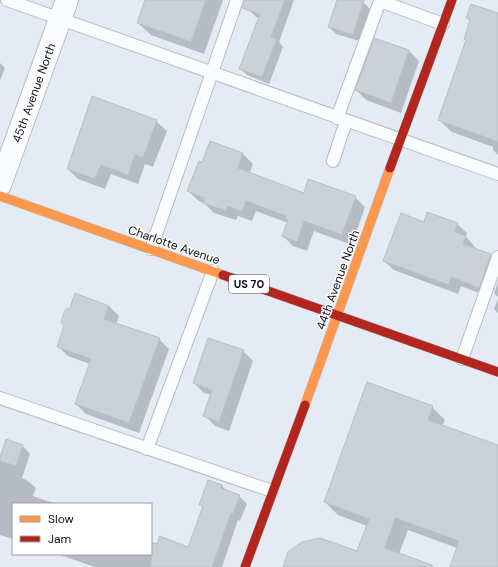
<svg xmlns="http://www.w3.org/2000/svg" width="498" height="567" font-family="'DM Sans',sans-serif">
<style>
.shadow{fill:#0003}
.building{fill:#ccd1d8;stroke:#babfc7}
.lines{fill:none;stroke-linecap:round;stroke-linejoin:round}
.lane-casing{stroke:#b7bcc4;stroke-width:14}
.street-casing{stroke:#b7bcc4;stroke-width:24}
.slow-casing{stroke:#b7bcc4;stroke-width:10}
.jam-casing{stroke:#b7bcc4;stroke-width:10}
.lane{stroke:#fbfcfe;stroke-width:12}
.street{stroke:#fbfcfe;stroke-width:22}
.slow{stroke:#ff974d;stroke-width:9}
.jam{stroke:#b3261e;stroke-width:9}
.labels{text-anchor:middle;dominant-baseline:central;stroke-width:3;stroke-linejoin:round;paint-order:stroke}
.shield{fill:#fff;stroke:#55585c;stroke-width:1}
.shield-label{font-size:11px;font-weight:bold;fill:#0c1016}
.street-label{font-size:12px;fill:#0c1016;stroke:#fff}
</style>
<rect width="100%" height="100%" fill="#e5ebf5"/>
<g class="shadow">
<path d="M146,0h77l-19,54 -53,-19 -13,-12z"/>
<path d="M252,0h42l-15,42 4,5 -14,37 -22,-9 -7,-7 19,-50 -3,-1 -7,-7z"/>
<path d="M338,0h20l5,2 7,7 -11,32 -23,-7 -7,-7z"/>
<path d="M498,14v141l-5,-5v-3l-41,-15 -13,-12 28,-79 4,-19 -4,-4z"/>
<path d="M375,39l34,12 10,10 -18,52 -35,-13 -10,-10z"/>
<path d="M0,63l5,5 -5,12z"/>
<path d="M156,121l11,10 -14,36 -8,-3 -7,20 -27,-10 -6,15 -27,-10 -10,-10z"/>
<path d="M243,154l10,10 -4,10 55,20 51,3 10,10 -13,38 -38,-14 -7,20 -14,-5 -10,-10 5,-13 -32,-12 -4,10 -14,-5 -2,4 -22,-7 -9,-9 -6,-3 -11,-10 14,-27z"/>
<path d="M424,223l33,1 10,9 -1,4 9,10 -1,2 17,6 7,7 -9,35 -28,-11 -3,8 -64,-24 -10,-9z"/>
<path d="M498,282v15l-4,-4z"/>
<path d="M498,299v14l-4,-4z"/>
<path d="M109,306l10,10 -3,8 43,15 10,10 -30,84 -53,-19 -10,-10 14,-40 -22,-8 -10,-10z"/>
<path d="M243,351l10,10 -24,70 -14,-5 -10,-10 7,-21 -8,-2 -10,-10z"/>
<path d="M432,407l13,13 -3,6 56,20v121h-47l6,-19 -49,-18 -9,24 36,13h-150l73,-15 9,-26 -29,-11 -13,-13z"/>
<path d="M23,446l7,8 -8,24 6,3 8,7 -3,8 23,8h-43v35l-13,-4v-75z"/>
<path d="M222,486l5,5 12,5 8,8 -7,17 -2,-1 -16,47h-127l-38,-13h94v-11l7,2 31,3 14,-41 -3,-3z"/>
</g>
<g class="building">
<path d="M145,0h61l-15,42 -54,-19z"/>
<path d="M244,0h41l-14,37 6,2 -15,38 -23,-8 21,-55 -18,-6z"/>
<path d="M337,0h27l-11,35 -25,-8z"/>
<path d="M471,4l27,9v129l-60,-22 28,-80 -2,-1 6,-19 -4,-2z"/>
<path d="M374,38l35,12 -18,53 -36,-13z"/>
<path d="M92,96l65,24 -14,38 -8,-3 -7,20 -27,-10 -6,14 -28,-10z"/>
<path d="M210,141l33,12 -5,15 66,25 4,-14 48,17 -14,39 -38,-14 -7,21 -15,-6 6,-16 -3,-1 1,-3 -40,-15 -4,11 -14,-6 -2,5 -23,-8 1,-5 -17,-7 12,-30 3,1z"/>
<path d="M427,212l31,11 -3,9 11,4 -3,8 28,10 -12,34 -28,-11 -2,8 -66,-24 18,-48 23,9z"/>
<path d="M75,293l34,13 -5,13 56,19 -31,85 -54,-19 16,-45 -34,-12 7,-21 -3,-4 4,-12 5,-2z"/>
<path d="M208,338l36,12 -25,72 -16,-6 9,-26 -19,-7z"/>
<path d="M367,382l66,24 -5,14 70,25v122h-48l9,-26 -64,-23 -10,30 47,17 -1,2h-148l5,-15 14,-10 18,-4 37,13 12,-32 -45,-17z"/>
<path d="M6,439l17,6 -7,21 -16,-5v-4z"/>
<path d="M208,480l14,5 -1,3 19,7 -7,19 -2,-1 -19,54h-61v-25l6,2 3,-8 28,11 15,-41 -4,-1z"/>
</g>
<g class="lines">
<defs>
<g id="lane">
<path d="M7,0l491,174"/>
<path d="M337,118l43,-117 63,23"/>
<path d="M333,161l13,-40"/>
<path d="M151,249l86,-249"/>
<path d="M462,359l36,-102"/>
<path d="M0,398l272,93"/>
<path d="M147,449l66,-178"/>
</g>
<path id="street" d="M0,185l67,-185"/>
<g id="slow">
<path d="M0,196l223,79"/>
<path d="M305,405l85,-237"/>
</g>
<g id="jam">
<path d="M390,168l62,-168"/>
<path d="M223,275l275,97"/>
<path d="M245,567l60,-162"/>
</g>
</defs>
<use href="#lane" class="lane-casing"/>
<use href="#street" class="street-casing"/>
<use href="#slow" class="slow-casing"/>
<use href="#jam" class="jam-casing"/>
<use href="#lane" class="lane"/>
<use href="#street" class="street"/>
<use href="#slow" class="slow"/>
<use href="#jam" class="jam"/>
</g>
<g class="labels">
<rect class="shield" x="229" y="275" width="40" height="18" rx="3"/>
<g class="shield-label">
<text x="249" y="284">US 70</text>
</g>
<g class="street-label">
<text transform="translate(34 93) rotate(-70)">45th Avenue North</text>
<text transform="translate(174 245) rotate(19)">Charlotte Avenue</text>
<text transform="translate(338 280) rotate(-70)">44th Avenue North</text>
</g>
</g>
<rect x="12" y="503" width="140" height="52" fill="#ffffff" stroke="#9e9fa2"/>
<rect x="20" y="516" width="20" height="6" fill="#ff974d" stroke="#9e9fa2"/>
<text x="48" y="523" font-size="12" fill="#0c1016">Slow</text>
<rect x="20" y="536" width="20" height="6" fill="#b3261e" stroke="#9e9fa2"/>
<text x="48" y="543" font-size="12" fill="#0c1016">Jam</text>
</svg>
